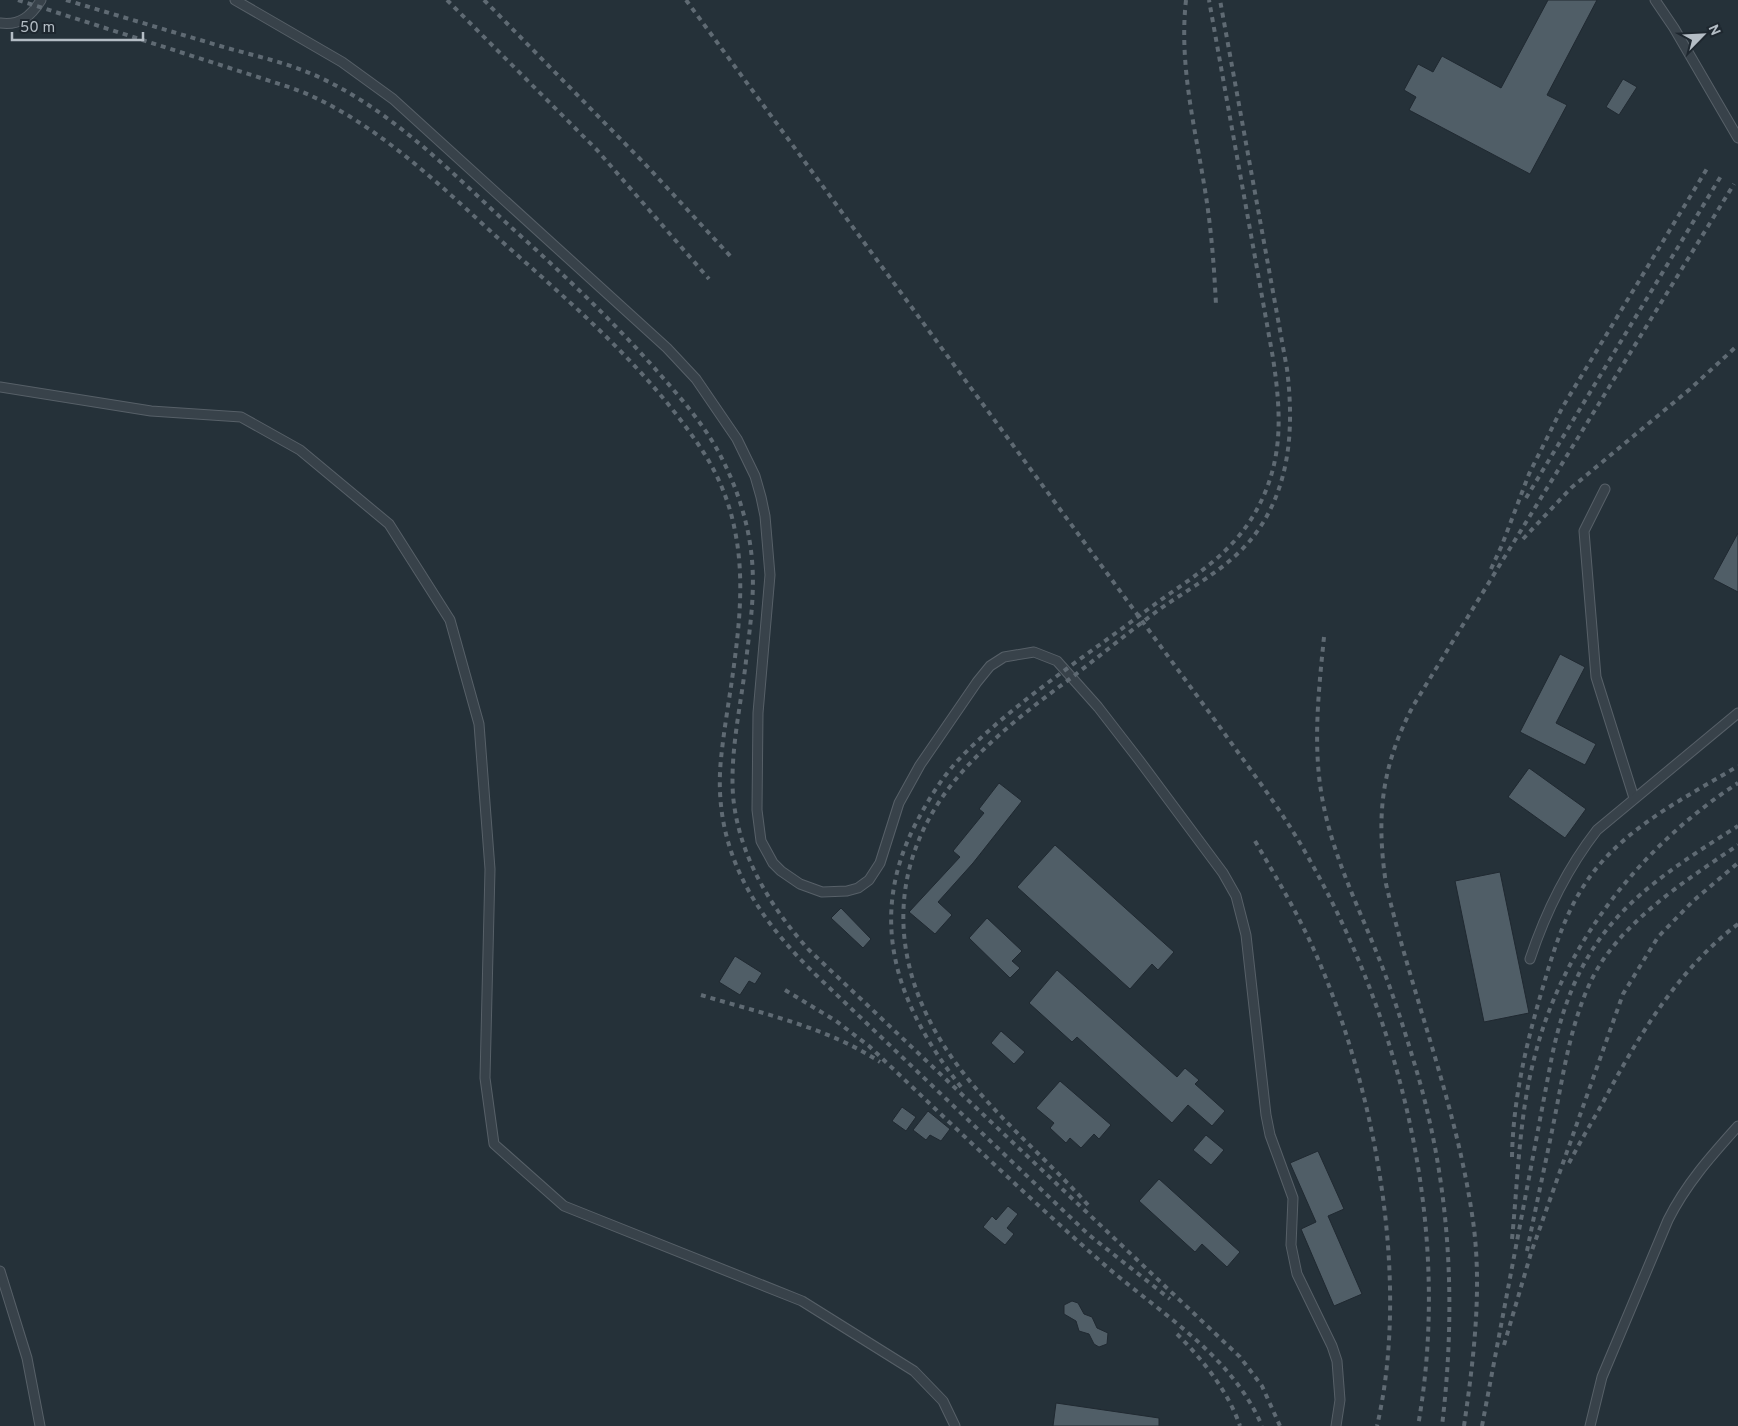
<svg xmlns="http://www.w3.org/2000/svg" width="1738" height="1426" font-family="Overpass,sans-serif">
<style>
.building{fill:#505e67;stroke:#202931}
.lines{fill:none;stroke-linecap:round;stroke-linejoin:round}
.lane-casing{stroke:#576068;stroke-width:11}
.lane{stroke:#38424a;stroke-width:9}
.rail{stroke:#5f6a73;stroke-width:4;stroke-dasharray:5 5;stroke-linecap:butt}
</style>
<rect width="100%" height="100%" fill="#253139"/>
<g class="building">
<path d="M1548,0h49l-50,95 20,10 -37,69 -121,-64 7,-13 -12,-7 14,-26 15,8 9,-16 59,32z"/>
<path d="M1623,79l14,8 -18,28 -13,-8z"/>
<path d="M1738,533v59l-25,-13z"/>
<path d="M1560,654l25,13 -29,56 40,21 -11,21 -65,-33z"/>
<path d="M1529,768l57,41 -21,29 -57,-41z"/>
<path d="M999,783l23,18 -49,62 -35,39 14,13 -17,19 -26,-22 51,-55 -7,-6 31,-38 -5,-4z"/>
<path d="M1055,845l119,107 -16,18 -6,-6 -22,25 -113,-102z"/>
<path d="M1500,872l29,141 -45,9 -29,-141z"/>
<path d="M841,908l30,31 -8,9 -32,-30z"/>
<path d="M987,918l35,33 -10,10 8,7 -10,10 -41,-40z"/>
<path d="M735,956l27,17 -7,11 -6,-3 -9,14 -21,-13z"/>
<path d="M1057,970l120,107 8,-9 14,12 -4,4 30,27 -13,15 -24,-21 -16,18 -95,-86 -5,5 -43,-39z"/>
<path d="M1001,1031l24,21 -11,12 -23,-21z"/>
<path d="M1060,1081l51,44 -12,14 -5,-5 -13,14 -11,-10 -4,5 -16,-15 4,-5 -18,-15z"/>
<path d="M902,1107l14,10 -10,14 -14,-10z"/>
<path d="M928,1111l22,18 -9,12 -11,-6 -4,5 -13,-10z"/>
<path d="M1206,1135l18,15 -13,15 -18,-15z"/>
<path d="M1318,1151l26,58 -16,7 34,78 -28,12 -33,-77 15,-7 -26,-59z"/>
<path d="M1159,1179l81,73 -13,15 -25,-23 -7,8 -56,-51z"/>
<path d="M1008,1206l10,8 -11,14 7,6 -9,11 -22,-18 9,-11 4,4z"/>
<path d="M1072,1301l6,2 6,11 8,3 5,11 11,5 -1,11 -8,3 -5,-3 -5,-10 -10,-3 -3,-10 -12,-7v-9z"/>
<path d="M1056,1403l103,15v8h-106z"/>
</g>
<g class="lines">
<defs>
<g id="lane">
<path d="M235,0l107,62 51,37 274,249 29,31 41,60 18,37 6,21 4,19 5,59 -12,138 -1,97 4,31 12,22 8,8 19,13 22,8 25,-1 11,-3 11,-8 11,-17 19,-60 21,-38 57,-83 13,-16 14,-9 30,-5 23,9 41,46 41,53 84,113 13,23 10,39 20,180 4,20 23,63 -2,47 6,29 35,72 5,15 3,39 -4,26"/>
<path d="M1655,0l19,28 64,110"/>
<path d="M0,23c20,3 31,-7 41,-23"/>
<path d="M0,387l151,24 90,6 59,33 89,74 61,96 29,104 11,145 -5,209 9,66 70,62 238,95 112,70 29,30 12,25"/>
<path d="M1605,489l-21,42 12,146 38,121"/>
<path d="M1530,959c16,-48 36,-89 67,-129l141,-117"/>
<path d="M0,1271l27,87 13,68"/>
<path d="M1590,1426l12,-49 66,-157c18,-36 43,-64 70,-94"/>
</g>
</defs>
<use href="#lane" class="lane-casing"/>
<use href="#lane" class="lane"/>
<g class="rail">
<path d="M18,0l274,88c77,28 147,96 207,151 71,63 145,126 199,205 18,26 31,55 37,87 9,44 5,89 -1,134 -4,31 -10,63 -13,94 -9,90 34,157 96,217l272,259 81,64"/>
<path d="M66,0c53,16 107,32 161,48 33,9 65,16 96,31 73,35 131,96 190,150 50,45 99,91 144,142 22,25 45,51 61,80 18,33 31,72 34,109 3,34 -2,67 -6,101 -5,44 -16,90 -13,134 5,59 37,112 76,155l431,407 22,29 18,40"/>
<path d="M447,0l150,150 112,129"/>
<path d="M484,0l161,164 88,95"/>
<path d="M686,0l531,723c31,44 65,87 91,134 96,169 144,376 110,569"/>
<path d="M1186,0c-7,63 8,123 18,184 7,41 10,80 12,121"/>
<path d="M1526,498l195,-322"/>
<path d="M1523,539l48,-51 119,-99 48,-44"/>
<path d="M1491,569l11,-24 27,-71 33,-66 146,-241"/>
<path d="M1324,637c-5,50 -11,104 -3,154 9,59 35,110 57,165 16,40 29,82 41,123 32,114 37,230 23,347"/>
<path d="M1255,841c21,36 42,71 59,109 61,136 97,330 63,476"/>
<path d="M785,990l51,31 33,25c76,72 152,145 230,214 57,51 132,93 163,166"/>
<path d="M701,995c59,18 126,32 179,67"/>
<path d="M961,1087c-63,-80 -95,-165 -46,-262 13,-25 28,-50 49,-71 53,-53 119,-96 179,-141 38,-29 80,-51 107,-92 34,-53 32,-103 23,-163l-64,-358"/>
<path d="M1512,1157c1,-55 13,-108 28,-160 14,-48 27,-95 60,-133 37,-43 90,-69 138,-98"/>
<path d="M1569,1163c10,-19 21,-38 32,-57 35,-66 76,-136 137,-182"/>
<path d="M1088,1205c-52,-58 -116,-107 -154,-176 -49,-89 -39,-181 28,-257 32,-36 71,-66 109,-94 30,-23 59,-47 89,-69 34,-24 71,-42 96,-76 35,-48 38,-107 31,-164l-67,-369"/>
<path d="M1512,1239c6,-60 7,-122 22,-180 28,-114 107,-213 204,-276"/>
<path d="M1527,1251c9,-45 19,-90 28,-135 10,-51 19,-115 50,-159 34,-47 86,-80 133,-112"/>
<path d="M1177,1334c26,26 51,57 63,92"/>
<path d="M1504,1345l27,-92 92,-259 35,-57 35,-36 45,-38"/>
<path d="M1464,1426c10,-69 19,-142 8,-212 -17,-113 -60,-219 -86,-330 -10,-67 -5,-117 27,-178l321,-522"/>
<path d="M1482,1426l70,-370c26,-125 84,-166 186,-230"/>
</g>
</g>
<g transform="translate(1703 35) rotate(66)" stroke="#1e272f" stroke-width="4" paint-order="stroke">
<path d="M0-4L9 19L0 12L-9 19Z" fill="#b4bdc5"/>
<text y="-8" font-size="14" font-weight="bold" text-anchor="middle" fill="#b4bdc5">N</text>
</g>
<path d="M12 32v8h131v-8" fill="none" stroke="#b4bdc5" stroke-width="2.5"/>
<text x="20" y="32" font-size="15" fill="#b4bdc5" stroke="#1e272f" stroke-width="4" paint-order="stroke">50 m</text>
</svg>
